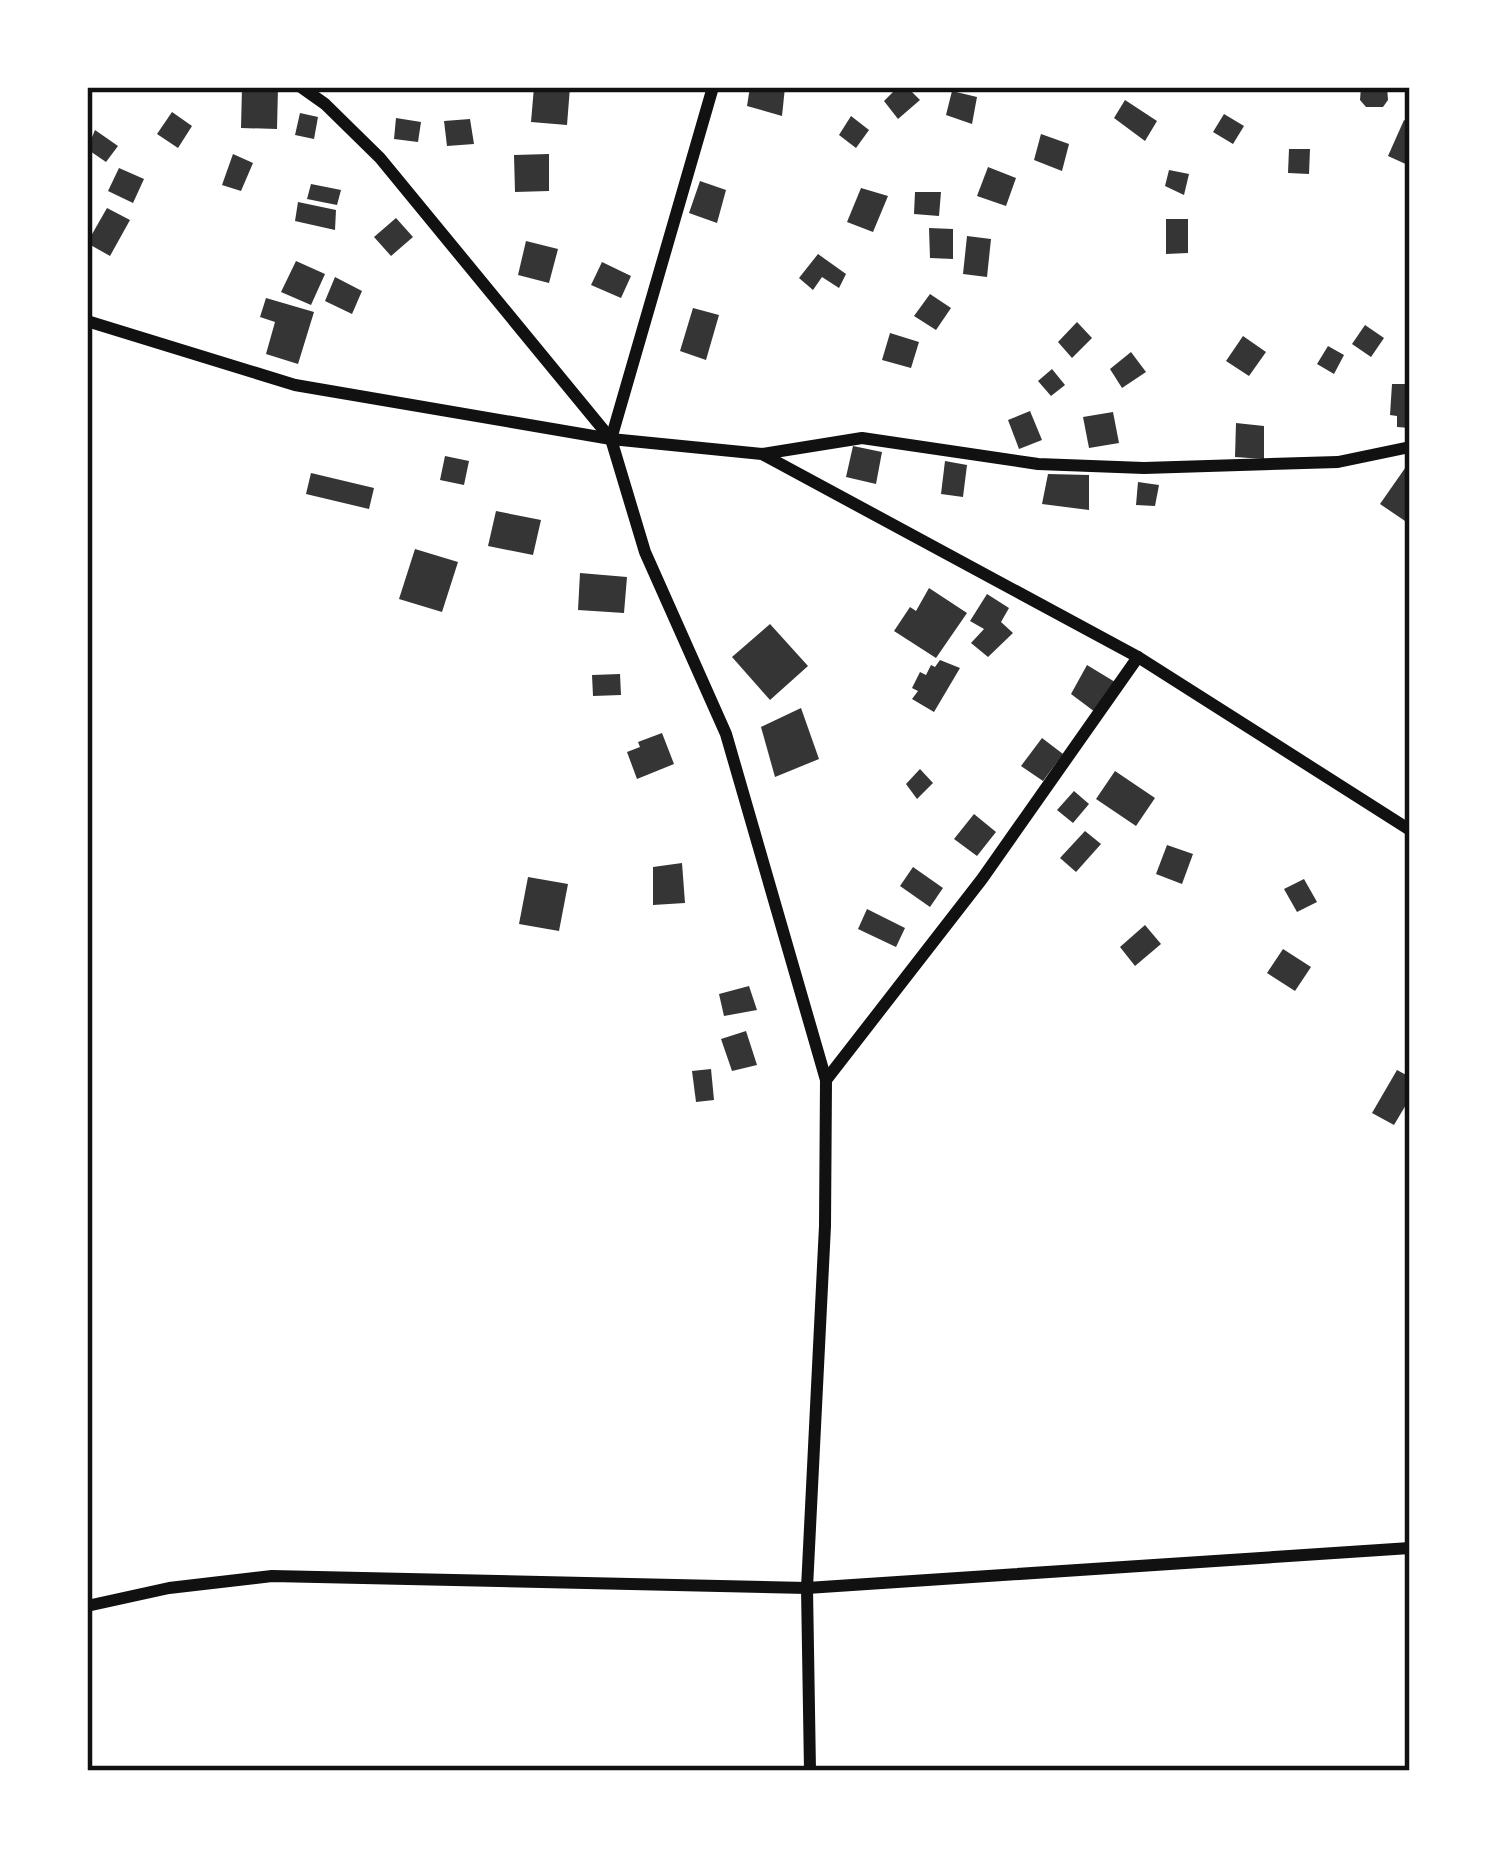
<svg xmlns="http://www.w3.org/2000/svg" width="1497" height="1858" font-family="'Open Sans',sans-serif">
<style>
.building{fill:#353535}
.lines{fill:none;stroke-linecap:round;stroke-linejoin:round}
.minor{stroke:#111;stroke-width:12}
.neatline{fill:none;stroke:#111;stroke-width:4.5}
</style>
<rect width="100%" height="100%" fill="#fff"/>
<g class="building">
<path d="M242,87h36l-1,42 -36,-1z"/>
<path d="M534,87h36l-3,38 -36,-3z"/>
<path d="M750,87h35l-3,29 -35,-10z"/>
<path d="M898,87h9l13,13 -22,19 -14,-18z"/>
<path d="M1361,87h26l1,13 -5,7h-17l-6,-7z"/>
<path d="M952,91l25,6 -5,27 -26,-9z"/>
<path d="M1125,100l32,21 -12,20 -31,-23z"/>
<path d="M172,112l20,14 -14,22 -21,-14z"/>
<path d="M300,113l18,4 -4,22 -19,-4z"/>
<path d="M1224,114l20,12 -11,18 -20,-12z"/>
<path d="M851,116l18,14 -13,18 -17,-13z"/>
<path d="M396,118l25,4 -3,20 -24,-3z"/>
<path d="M470,119l4,25 -27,2 -3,-25z"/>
<path d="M1404,120l6,3v43l-22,-10z"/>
<path d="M95,130l23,16 -12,16 -19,-13z"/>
<path d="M1041,134l28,10 -7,27 -28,-11z"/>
<path d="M1289,149h21l-1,25 -21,-1z"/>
<path d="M233,154l20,9 -12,28 -19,-6z"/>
<path d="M549,154v37l-34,1 -1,-37z"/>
<path d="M988,167l28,11 -10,28 -29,-10z"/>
<path d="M119,168l25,11 -11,24 -25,-12z"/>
<path d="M1169,170l20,4 -5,21 -19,-9z"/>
<path d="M700,181l26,9 -9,33 -28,-10z"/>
<path d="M311,184l30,6 -4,15 -30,-6z"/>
<path d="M861,188l27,8 -15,36 -26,-10z"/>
<path d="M915,192h26l-2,24 -25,-2z"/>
<path d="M298,202l38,8 -1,20 -40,-9z"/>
<path d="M107,208l23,12 -20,36 -23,-13z"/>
<path d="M396,218l17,19 -22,19 -17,-19z"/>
<path d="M1166,219h22v34l-22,1z"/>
<path d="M929,228l24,1v30l-23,-1z"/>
<path d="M967,236l24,3 -4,38 -24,-3z"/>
<path d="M526,241l32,8 -9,34 -31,-8z"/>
<path d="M818,254l28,20 -7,14 -17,-11 -9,13 -14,-12z"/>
<path d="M296,261l29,13 -14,31 -30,-13z"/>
<path d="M602,262l29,14 -10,22 -30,-13z"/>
<path d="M335,277l27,14 -10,23 -27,-13z"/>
<path d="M930,294l21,14 -15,22 -22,-14z"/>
<path d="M266,298l48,14 -16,52 -32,-10 9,-32 -15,-5z"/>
<path d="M693,308l26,7 -13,45 -26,-9z"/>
<path d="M1077,322l15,16 -20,20 -14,-16z"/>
<path d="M1365,325l19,13 -13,19 -19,-13z"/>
<path d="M890,333l29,9 -8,26 -29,-8z"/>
<path d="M1243,336l23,16 -17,24 -23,-15z"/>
<path d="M1328,346l16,9 -10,19 -17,-10z"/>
<path d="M1131,352l15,20 -24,16 -12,-19z"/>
<path d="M1052,369l13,16 -14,11 -13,-15z"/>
<path d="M1392,384h18v44l-13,-1v-11l-7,-1z"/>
<path d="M1030,411l12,29 -23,9 -11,-29z"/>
<path d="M1113,412l6,31 -30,5 -6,-31z"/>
<path d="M1236,423l28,3v33l-29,-2z"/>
<path d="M853,446l29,6 -6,32 -30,-7z"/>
<path d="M445,456l24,5 -5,24 -24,-5z"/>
<path d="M945,461l22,4 -4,32 -22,-3z"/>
<path d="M1410,461v58l-2,4 -28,-19z"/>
<path d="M311,473l63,15 -5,21 -63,-15z"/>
<path d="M1048,474l41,1v35l-47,-6z"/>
<path d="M1138,482l21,3 -4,21 -19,-1z"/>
<path d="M496,511l45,9 -8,35 -45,-9z"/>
<path d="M415,549l43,13 -16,50 -43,-13z"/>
<path d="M580,573l47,4 -3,36 -46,-3z"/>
<path d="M929,588l38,25 -31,45 -42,-27 16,-24 6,4z"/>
<path d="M987,594l22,14 -8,14 12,11 -25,24 -17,-14 13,-14 -14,-8z"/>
<path d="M770,624l38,42 -38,34 -38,-43z"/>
<path d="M940,660l20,8 -26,44 -22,-13 6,-8 -6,-3 8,-16 6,3 5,-10 4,2z"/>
<path d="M1087,665l28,17 -20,30 -24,-18z"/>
<path d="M620,674l1,21 -28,1 -1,-21z"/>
<path d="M801,708l18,51 -44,18 -14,-50z"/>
<path d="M662,733l12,31 -37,15 -10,-27 13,-5 -2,-5z"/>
<path d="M1042,738l21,16 -20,27 -22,-15z"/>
<path d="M920,769l13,14 -16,16 -11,-15z"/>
<path d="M1115,771l40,27 -19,28 -40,-27z"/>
<path d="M1074,791l15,13 -16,19 -16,-13z"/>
<path d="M974,814l22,18 -19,24 -23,-17z"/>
<path d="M1085,831l16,13 -25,28 -16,-14z"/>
<path d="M1167,845l26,9 -11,30 -26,-10z"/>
<path d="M682,863l3,40 -32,2v-38z"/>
<path d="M913,867l30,21 -13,19 -30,-21z"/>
<path d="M528,877l40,7 -9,47 -40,-7z"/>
<path d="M1304,879l13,23 -20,10 -13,-23z"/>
<path d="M867,909l38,19 -9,19 -38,-18z"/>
<path d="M1145,925l16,19 -26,22 -15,-19z"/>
<path d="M1283,949l28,18 -16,24 -28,-18z"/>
<path d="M749,986l8,24 -33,6 -5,-22z"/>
<path d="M746,1031l11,34 -25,6 -11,-32z"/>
<path d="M711,1069l3,31 -18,2 -4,-31z"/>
<path d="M1397,1070l13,7v21l-16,27 -22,-12z"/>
</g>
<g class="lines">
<g class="minor">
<path d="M301,87l24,17 55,54 231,281 34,113 81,182 100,346 -1,146 -18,362 3,183"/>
<path d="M87,321l208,64 316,54 151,15 376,203 272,173"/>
<path d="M611,439l102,-352"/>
<path d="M762,454l100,-16 176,26 106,4 194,-6 72,-15"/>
<path d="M826,1080l156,-201 156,-222"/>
<path d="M87,1606l82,-18 103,-12 535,12 603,-40"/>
</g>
</g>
<rect width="1497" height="1858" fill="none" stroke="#ffffff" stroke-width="180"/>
<rect x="90" y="90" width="1317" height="1678" class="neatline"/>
</svg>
